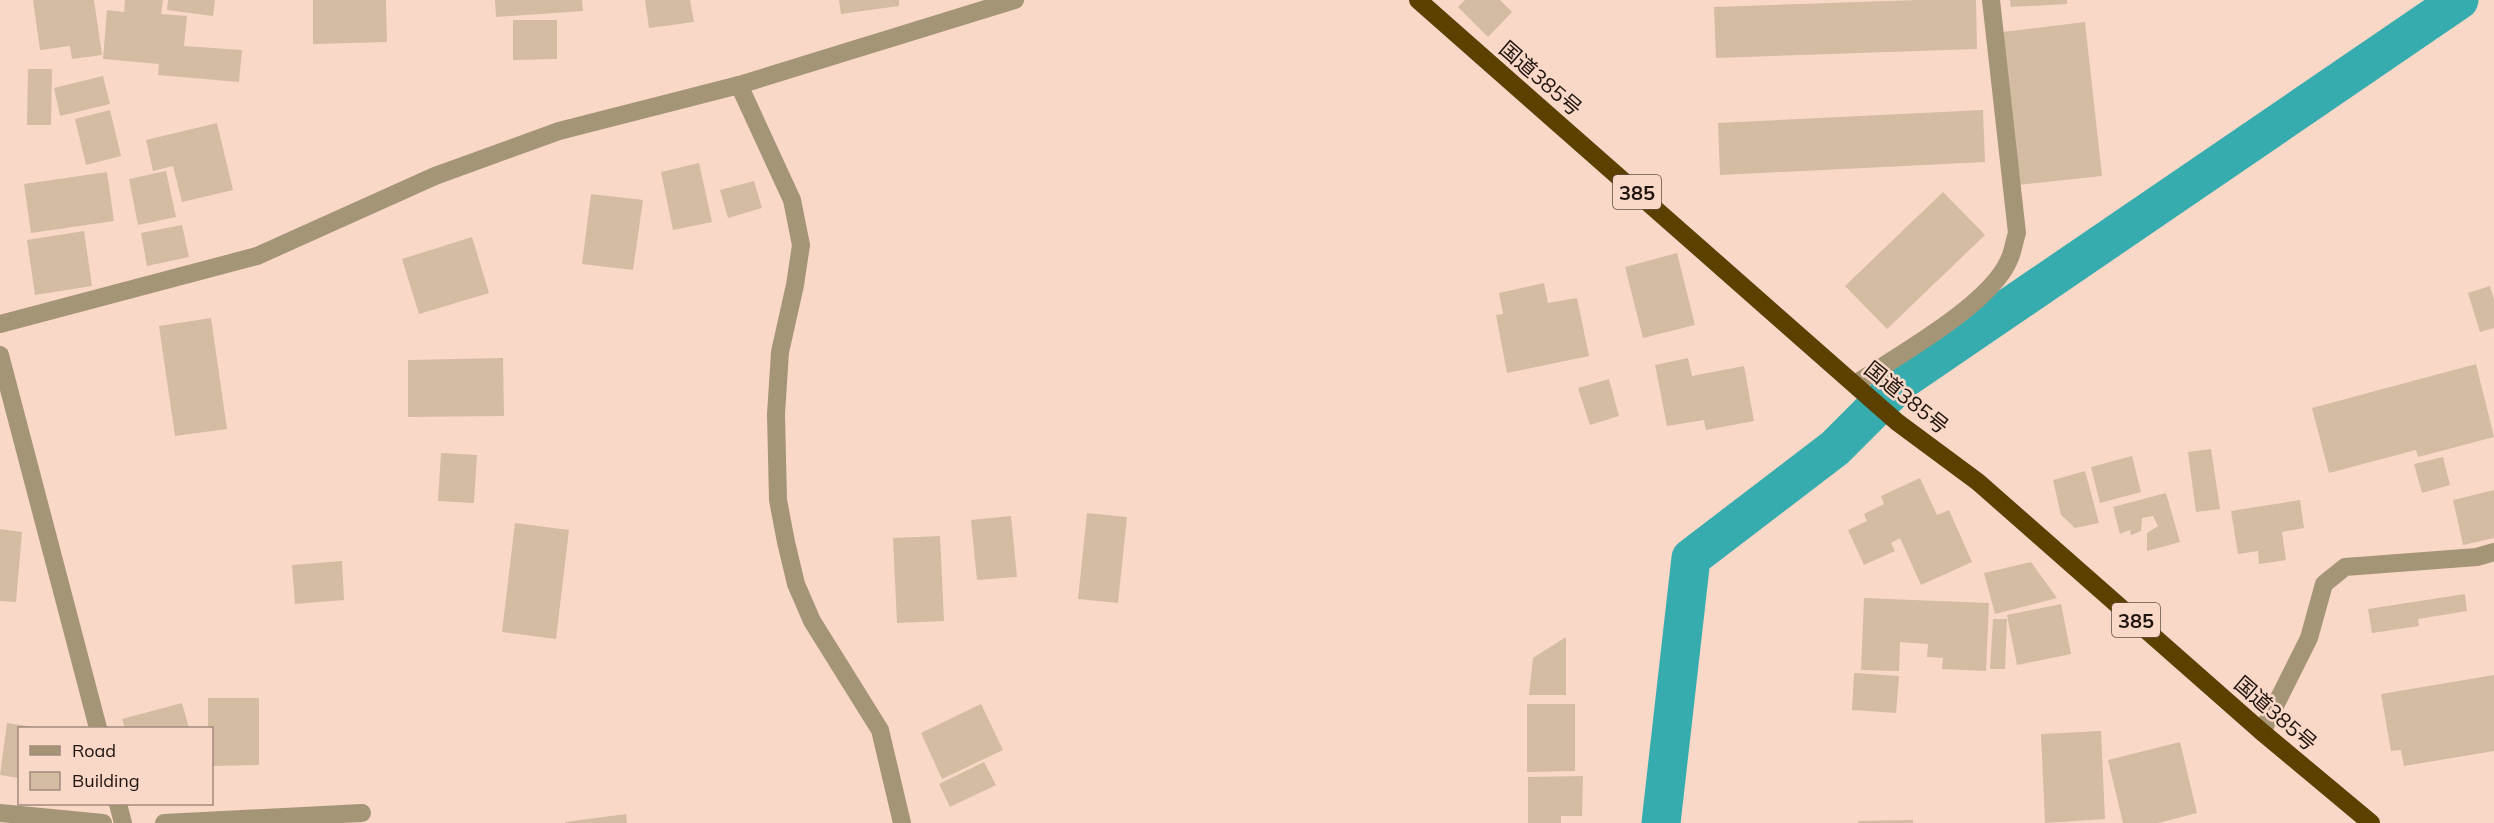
<svg xmlns="http://www.w3.org/2000/svg" width="2494" height="823" font-family="Mulish,'Noto Sans JP',sans-serif">
<style>
.lines{fill:none;stroke-linecap:round;stroke-linejoin:round}
.canal{stroke:#37acae;stroke-width:39}
.building{fill:#d3bca2}
.street{stroke:#a59577;stroke-width:18}
.highway{stroke:#5b4000;stroke-width:18}
.labels{text-anchor:middle;dominant-baseline:central;stroke-width:5;stroke-linejoin:round;paint-order:stroke}
.shield{fill:#fad8c8;stroke:#625047;stroke-width:1.5}
.shield-label{font-size:20px;font-weight:bold;fill:#211510}
.street-label{font-size:21px;fill:#211510;stroke:#fad8c8}
</style>
<rect width="100%" height="100%" fill="#fad8c8"/>
<g class="lines">
<path class="canal" d="M1661,823l30,-265 144,-110 69,-69 555,-379"/>
</g>
<g class="building">
<path d="M33,0h61l8,55 -30,4 -2,-13 -30,4z"/>
<path d="M125,0h38l-2,14 26,2 -3,30 58,4 -3,32 -81,-7 1,-11 -56,-5 4,-49 17,2z"/>
<path d="M168,0h47l-2,16 -46,-6z"/>
<path d="M313,0h73l1,42 -74,2z"/>
<path d="M495,0h87l1,11 -87,6z"/>
<path d="M645,0h45l4,22 -45,6z"/>
<path d="M839,0h60v6l-58,8z"/>
<path d="M1465,0h35l12,12 -24,25 -30,-30z"/>
<path d="M1918,0h58l1,49 -261,9 -2,-51z"/>
<path d="M2010,0h57v4l-56,3z"/>
<path d="M513,20h44v39l-44,1z"/>
<path d="M2085,22l17,154 -84,9 -16,-153z"/>
<path d="M28,69h24l-1,56h-24z"/>
<path d="M103,76l7,28 -50,12 -6,-28z"/>
<path d="M110,110l11,46 -35,9 -11,-46z"/>
<path d="M1983,110l2,52 -265,13 -2,-52z"/>
<path d="M217,123l16,67 -51,12 -9,-36 -20,5 -7,-31z"/>
<path d="M699,163l13,59 -39,8 -12,-58z"/>
<path d="M166,171l10,46 -38,8 -9,-46z"/>
<path d="M107,172l7,49 -83,12 -7,-49z"/>
<path d="M754,181l8,27 -34,10 -8,-28z"/>
<path d="M1943,192l42,43 -98,94 -42,-43z"/>
<path d="M591,194l52,6 -10,70 -51,-6z"/>
<path d="M182,225l7,32 -42,9 -6,-33z"/>
<path d="M84,231l8,55 -57,9 -8,-55z"/>
<path d="M472,237l17,56 -70,21 -17,-55z"/>
<path d="M1677,253l18,72 -52,13 -18,-71z"/>
<path d="M1544,283l4,20 29,-5 12,58 -82,17 -11,-58 7,-1 -4,-21z"/>
<path d="M2490,286l4,14v28l-14,4 -12,-39z"/>
<path d="M211,318l16,111 -52,7 -16,-110z"/>
<path d="M503,358l1,58 -96,1v-57z"/>
<path d="M1688,358l4,18 52,-10 10,55 -48,9 -2,-10 -37,6 -12,-61z"/>
<path d="M2476,364l18,73 -76,20 -2,-7 -87,23 -17,-65z"/>
<path d="M1609,379l10,37 -29,9 -12,-37z"/>
<path d="M2211,449l9,60 -24,3 -8,-60z"/>
<path d="M441,453l36,2 -3,48 -36,-2z"/>
<path d="M2132,456l9,36 -41,11 -9,-36z"/>
<path d="M2443,457l7,28 -28,8 -8,-29z"/>
<path d="M2085,471l14,52 -24,5 -14,-13 -8,-35z"/>
<path d="M1920,478l17,37 12,-5 23,52 -51,23 -21,-47 -9,5 4,8 -31,14 -16,-35 19,-9 -3,-7 20,-10 -3,-8z"/>
<path d="M2494,490v48l-31,7 -10,-45z"/>
<path d="M2166,493l14,49 -33,9v-18l11,-7 -5,-10 -11,2 -1,13 -10,4 -1,-5 -10,4 -7,-27z"/>
<path d="M2300,500l4,28 -22,4 4,28 -27,4 -1,-13 -20,3 -7,-43z"/>
<path d="M1087,513l40,4 -9,86 -40,-4z"/>
<path d="M1011,516l6,61 -40,3 -6,-60z"/>
<path d="M515,523l54,7 -13,109 -54,-7z"/>
<path d="M0,529l22,3 -6,70 -16,-1z"/>
<path d="M940,536l4,85 -47,2 -4,-85z"/>
<path d="M342,561l2,39 -49,4 -3,-39z"/>
<path d="M2031,562l26,36 -62,16 -11,-41z"/>
<path d="M2465,594l2,17 -49,8 1,7 -47,7 -4,-24z"/>
<path d="M1864,598l125,5 -3,68 -44,-2 1,-11 -16,-1 1,-13 -28,-2 -1,29 -38,-1z"/>
<path d="M2061,604l10,50 -54,11 -10,-50z"/>
<path d="M1993,619h14l-2,50h-15z"/>
<path d="M1566,637v58h-37l4,-37z"/>
<path d="M1854,673l45,3 -3,37 -44,-3z"/>
<path d="M2494,675v76l-90,15 -3,-16 -10,1 -10,-57z"/>
<path d="M208,698h51v67l-47,1v-38h-4z"/>
<path d="M182,703l7,25h-64l-3,-9z"/>
<path d="M981,704l22,46 -61,29 -21,-46z"/>
<path d="M1527,704h48v67l-48,1z"/>
<path d="M7,723l27,4 -14,1 -2,50 -18,-3z"/>
<path d="M2101,731l4,88 -60,4 -4,-89z"/>
<path d="M2180,742l17,71 -39,10h-35l-15,-63z"/>
<path d="M984,762l12,23 -46,22 -11,-23z"/>
<path d="M1583,776l-1,40h-21v7h-33v-46z"/>
<path d="M626,814l1,9h-62v-1z"/>
<path d="M1913,820v3h-55v-2z"/>
</g>
<g class="lines">
<g class="street">
<path d="M739,85l53,115 9,45 -6,40 -15,67 -4,62 2,86 8,42 10,42 16,37 68,109 22,93"/>
<path d="M0,324l257,-68 178,-80 124,-45 180,-46 276,-85"/>
<path d="M0,355l98,373"/>
<path d="M1855,384c42,-28 135,-79 154,-124 4,-8 5,-18 8,-27l-26,-233"/>
<path d="M2262,732l47,-94 15,-54 21,-17 132,-10 17,-5"/>
<path d="M118,804l5,19"/>
<path d="M0,813l103,10"/>
<path d="M164,823l198,-10"/>
</g>
<path class="highway" d="M1418,0l479,422 81,60 284,250 109,91"/>
</g>
<g class="labels">
<g class="shield">
<rect x="1613" y="175" width="48" height="34" rx="4.5"/>
<rect x="2112" y="603" width="48" height="34" rx="4.5"/>
</g>
<g class="shield-label">
<text x="1637" y="192">385</text>
<text x="2136" y="620">385</text>
</g>
<g class="street-label">
<text transform="translate(1541 78) rotate(41)">国道385号</text>
<text transform="translate(1907 397) rotate(39)">国道385号</text>
<text transform="translate(2276 713) rotate(41)">国道385号</text>
</g>
</g>
<rect x="18" y="727" width="195" height="78" fill="#fad8c8" stroke="#a38a7e" stroke-width="1.5"/>
<rect x="30" y="746" width="30" height="9" fill="#a59577" stroke="#a38a7e" stroke-width="1.5"/>
<text x="72" y="757" font-size="18" fill="#211510">Road</text>
<rect x="30" y="772" width="30" height="18" fill="#d3bca2" stroke="#a38a7e" stroke-width="1.5"/>
<text x="72" y="787" font-size="18" fill="#211510">Building</text>
</svg>
